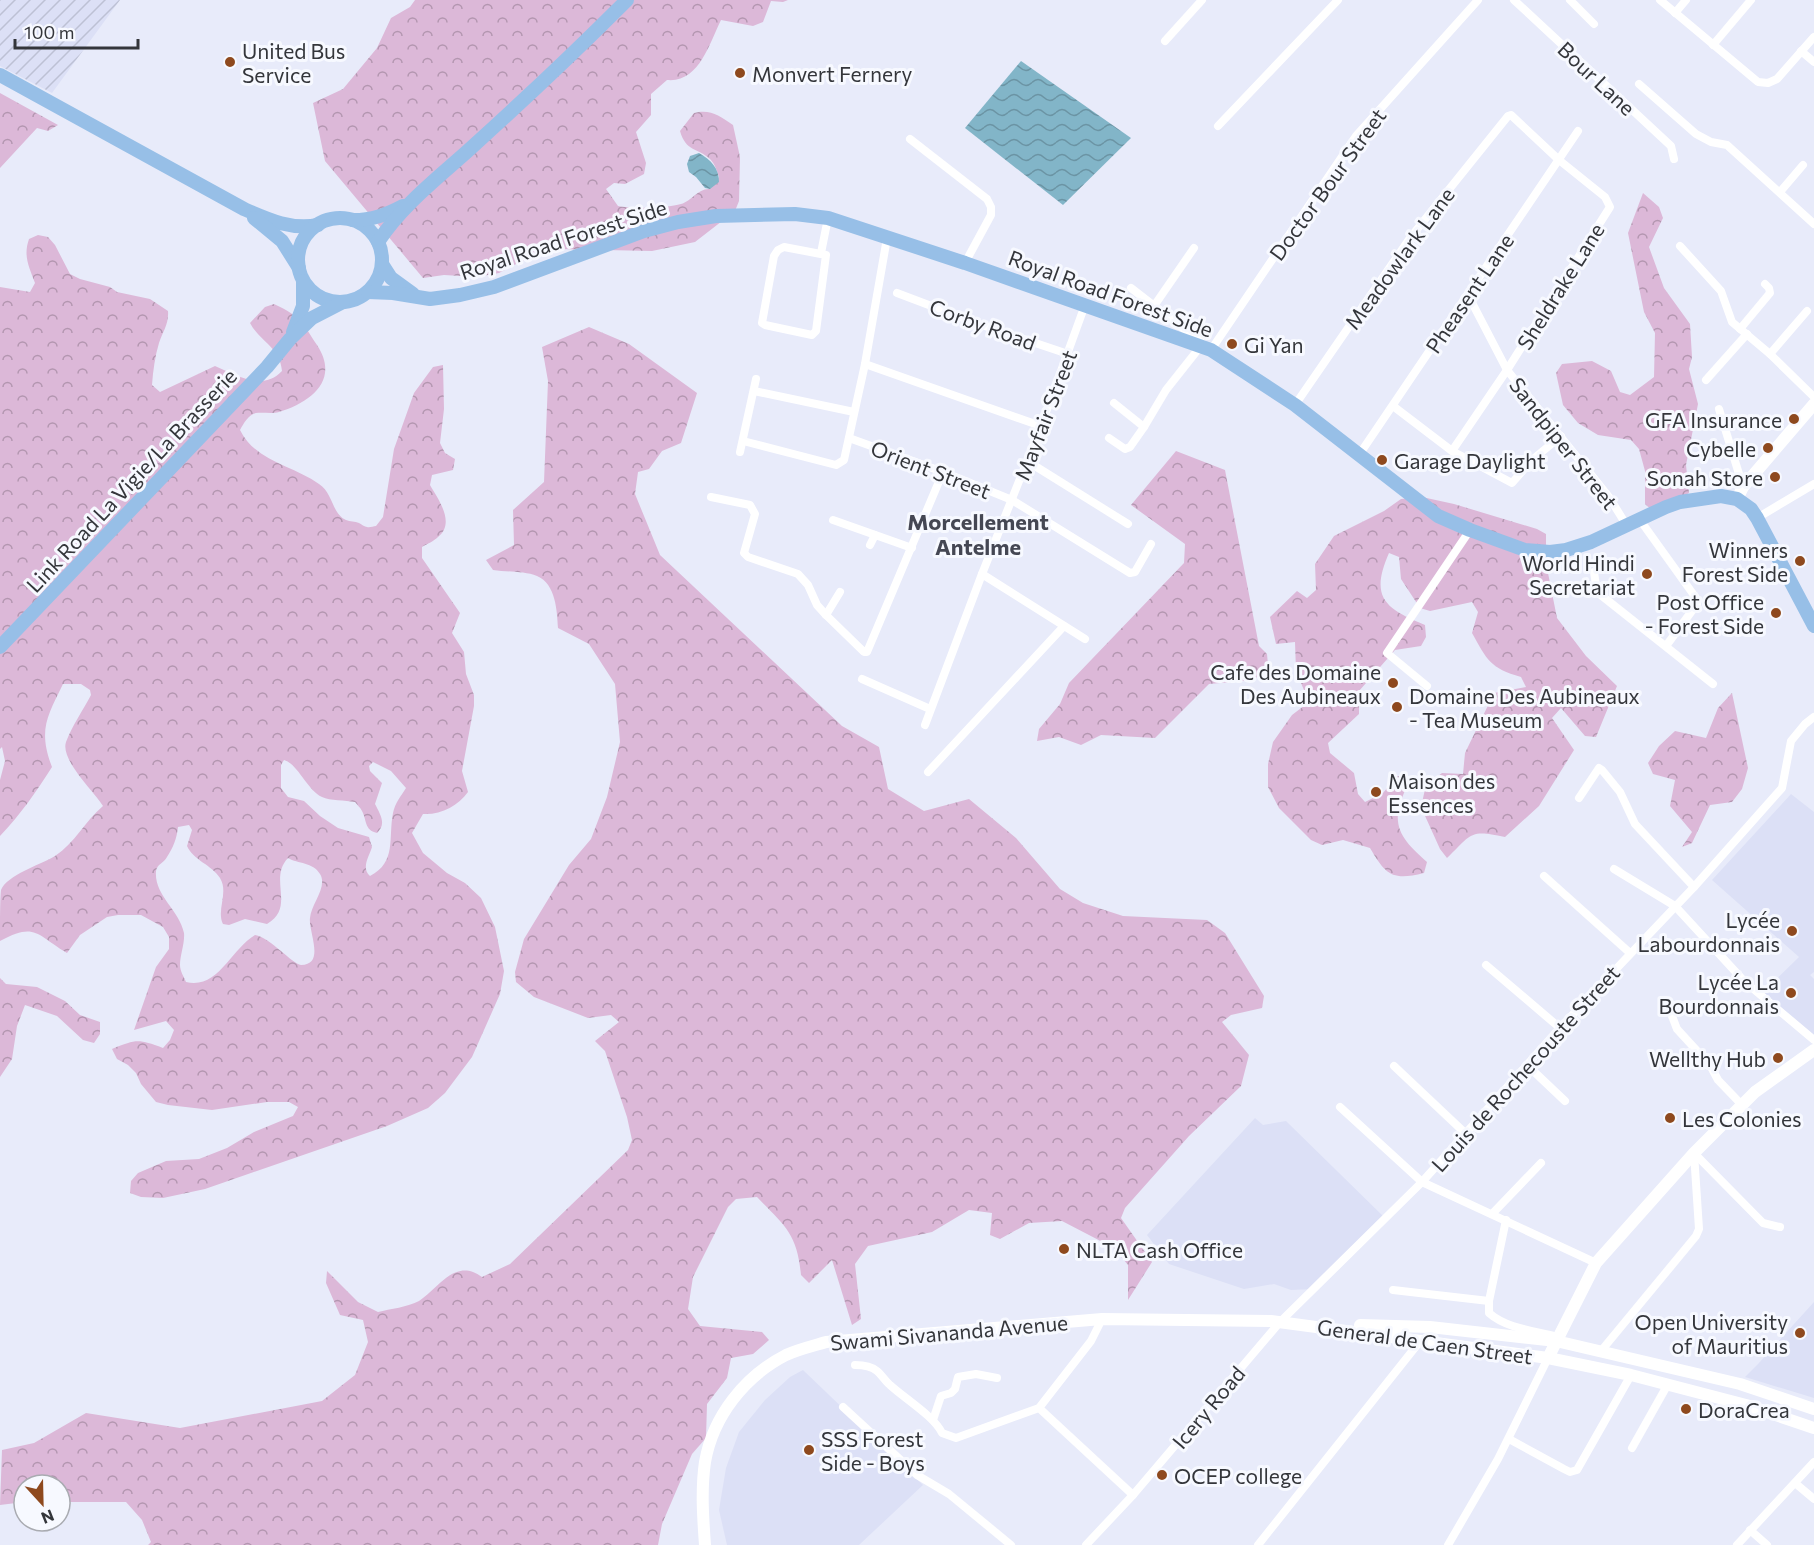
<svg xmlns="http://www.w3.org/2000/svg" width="1814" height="1545" font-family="Commissioner,sans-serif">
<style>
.built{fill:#dce0f6}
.industrial{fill:url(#industrial-furrows)}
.forest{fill:url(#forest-crowns);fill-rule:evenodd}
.water{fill:url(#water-waves)}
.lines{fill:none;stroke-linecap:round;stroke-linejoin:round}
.street{stroke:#fff;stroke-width:8}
.secondary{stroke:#fff;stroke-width:12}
.primary{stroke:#97bfe7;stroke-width:14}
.poi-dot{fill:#8e491e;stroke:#f7f9ff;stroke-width:2}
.labels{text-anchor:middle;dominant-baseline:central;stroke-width:6;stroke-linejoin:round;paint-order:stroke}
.poi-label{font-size:21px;fill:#34363b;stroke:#f7f9ff;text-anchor:start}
.street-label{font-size:21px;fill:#34363b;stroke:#f7f9ff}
.neighbourhood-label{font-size:22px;font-weight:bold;fill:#454753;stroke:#f7f9ff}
</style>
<defs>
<pattern id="industrial-furrows" width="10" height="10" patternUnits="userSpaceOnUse" patternTransform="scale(1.5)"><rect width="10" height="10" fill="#dce0f6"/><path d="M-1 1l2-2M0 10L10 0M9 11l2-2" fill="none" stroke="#bdc1d4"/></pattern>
<pattern id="forest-crowns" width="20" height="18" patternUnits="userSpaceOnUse" patternTransform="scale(1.5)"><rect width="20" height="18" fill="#dcb8d8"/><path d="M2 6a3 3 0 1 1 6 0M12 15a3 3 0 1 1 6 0" fill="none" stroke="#b396b0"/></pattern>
<pattern id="water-waves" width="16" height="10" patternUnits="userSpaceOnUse" patternTransform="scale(1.5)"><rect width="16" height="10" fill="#82b5c8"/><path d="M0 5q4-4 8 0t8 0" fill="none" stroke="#6b94a4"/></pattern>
</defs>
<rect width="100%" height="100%" fill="#e8ebfa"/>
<g class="built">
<path d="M1791,794l23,18v160l-4,3 4,4v58l-52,-44 37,-36 -87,-77z"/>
<path d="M1255,1118l8,7 23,-4 99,97 -71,71 -23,1 -17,-6 -30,5 -75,-25 -22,-29z"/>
<path d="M1814,1302v96l-69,-21 13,-13z"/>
<path d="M803,1370l120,115 -64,60h-132l-8,-35 7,-42 13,-36 26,-32 25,-23z"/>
</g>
<path class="industrial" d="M0,0h120l-68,93 -52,-27z"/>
<g class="forest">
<path d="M415,0h373l-5,2 -12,-1 -8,21 -10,4 -32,-6c-12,24 -22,63 -54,60l-16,14v21l-15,17 10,31 -2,11 -19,10 -11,-1 -8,6 12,17c13,3 51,2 63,-2 11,-3 17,-16 29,-15l9,-12c-2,-6 -4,-13 -9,-18 -13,-12 -24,-7 -30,-28l14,-18c17,-4 25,3 39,12l7,32 -1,44 -4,10 -40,31 -43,9 -95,-2 -37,13 -21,11 -22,4 -33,-2 -21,3 -98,-117 -12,-58 30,-14 34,-41 14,-30 19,-11z"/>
<path d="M0,93l58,32 -10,6 -11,-3 -37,40z"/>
<path d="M1643,193l16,14 4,11 -14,29 15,41 26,36 2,33 -3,12 9,35 -12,61 3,28 -35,19 -9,-8v-33l-6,-22 -8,-9 -33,-5 -20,-12 -15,-18 -7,-32 6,-9 30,-3 19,10 9,21 10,3 24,-18 1,-44 -11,-21 -16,-79z"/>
<path d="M38,235l10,2 7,8 15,29 10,5 30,8 7,5 33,7 18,12c1,13 -5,20 -9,32 -4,13 -6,28 -7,42l8,7 55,-26c22,9 47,26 67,5 -2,-24 -22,-29 -32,-48l15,-16 9,-3c26,12 28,18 43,41 23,35 -6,57 -38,67 -7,2 -16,0 -23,1 -8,2 -12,10 -16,17 15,31 52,35 79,54 14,9 13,30 27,36 4,2 9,1 13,3 2,1 6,4 8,4 3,1 6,-1 9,-1l7,-9 11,-68 20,-56 19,-26 10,-2 1,44 -4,34 5,10 10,6 -2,11 -21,5 -2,10c8,14 26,38 8,52 -4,4 -11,7 -16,10v11l38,55 -8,20 12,19 2,22 8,21v11l-12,65 6,21c-10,14 -27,23 -45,22l-11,19 11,20 24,20 18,10 16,15 14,29 9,44 -4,23 -28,63 -27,36 -17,15 -41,18 -182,63 -42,9 -22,-1 -11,-4 1,-12 7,-8 28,-12 33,-2 28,-11 27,-16 39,-16 5,-9 -9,-5h-22l-55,8 -44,-5 -12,-3 -15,-18 -5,-11 -8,-8 -11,-6 -5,-10c25,-10 26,-10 51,-1l7,-8 4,-10 -8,-9 -32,9 22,-63 13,-18v-12l-6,-10 -22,-12h-23l-11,2 -27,18 -13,18c-31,-19 -32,-31 -67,-12 0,-10 0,-43 1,-51 6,-15 39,-25 54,-34 20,-13 30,-35 48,-50 -9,-15 -43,-46 -37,-64 6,-16 17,-32 25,-47l-1,-5 -9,-6h-18c-16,33 -25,46 -11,83 -16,25 -31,47 -52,69v-56l5,-19 -3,-14 -2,2v-462l30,5 5,-9c-6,-16 -12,-27 -6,-44zM284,760c14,4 23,30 38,37 8,4 23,3 33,5 2,3 5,5 7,9 5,9 2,19 15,22 10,-9 3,-19 -2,-29l7,-21 -12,-12 -1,-5 4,-4 18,9 15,17c-5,8 -11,15 -13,25 -5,25 4,49 -23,63 -9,-8 -1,-19 2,-29l-3,-10 -31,-9 -18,-12 -16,-15 -16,-4 -7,-9v-23zM189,825l3,5 -5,16c6,14 25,19 33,32 9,15 -4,32 3,46l6,1 16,-6 22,5c29,-17 1,-45 21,-66 10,6 25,4 32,16 8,13 -9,30 -10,44 -2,13 16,47 -9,47 -9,-1 -30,-27 -46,-30 -24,14 -37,55 -69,47 -2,-5 -6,-11 -6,-17 0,-10 5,-22 4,-32 -5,-24 -30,-37 -28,-62 1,-7 8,-8 11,-14 6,-9 10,-19 11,-30z"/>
<path d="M589,327l40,17 68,49 -16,50 -19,8 -13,18 -11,3 -3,22 25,61 182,171 37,21 9,42 36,22 45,-12 47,39 44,51 23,14 40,13 84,4 18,13 39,63 -2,12 -31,7 -9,7 27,33 -8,31 -52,50 -64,72 -4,10 31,44 -24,38v-35l-14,-17 -52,-27 -33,2 -29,16 -10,-4 2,-22 -23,-3 -37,22 -64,14 -13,18 6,55 -9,6 -20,-65 -23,23 -8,-8c-4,-42 -16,-49 -44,-78l-21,2 -8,8 -35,70 -5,32 12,17 62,6 7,8 -16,14 -22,4 -4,20 -20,26 -1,34 -14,16 -30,70 -4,21h-510l3,-3 -9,-22 -16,-18h-66v-17h-36v17l-24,3 2,-55 32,-7 52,-30 94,15 142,-27 33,-26 13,-33 -5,-22 -23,-5 -14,-32 1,-12 31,31 20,10c12,-3 30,-5 41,-11 20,-13 36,-44 63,-24l28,-13 118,-114 4,-10 -5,-23 -22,-66 -10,-10 24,-19 -8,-7 -23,3 -54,-21 -18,-15 -1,-10 9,-33 45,-74 22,-26 16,-42 13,-55 -5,-58 -26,-40 -31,-16c-1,-17 -2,-44 -21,-52 -13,-5 -30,-4 -44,-6l-7,-10 28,-15 -1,-35 31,-28 4,-101 -6,-34z"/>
<path d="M1176,451l49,19 34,176 8,8 1,11 -14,15 -45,4 -54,54 -54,-3 -20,10 -22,-8 -22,4 2,-12 21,-25 9,-21 115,-120 1,-19 -54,-39z"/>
<path d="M1422,497l32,7 83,25 9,5v29l11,55 29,38 31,30 -21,51 -11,-1 -24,-28 -9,10 22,32 -35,56 -34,31c-36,-8 -33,-3 -58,21l-7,-9 -19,-42 5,-22 16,-12 21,1 2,-21 29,-60 32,-6 -5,-10c-31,-9 -34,-17 -49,-44l6,-21 -6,-10 -42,9 -10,-3 -19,-29 -2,-22 -10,-4c-20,45 -3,56 36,72l1,12 -5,9 -26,4 -36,41v23l-31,29 2,10 24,20 4,21 7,8 18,-9 14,-17h10c1,13 -5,19 -8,31 -6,26 11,39 28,55l-3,11c-32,8 -38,2 -54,-25l-27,-8 -21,5 -11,-5 -32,-32 -11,-21v-23l5,-22 19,-27 17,-13 -13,-31 -1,-29 -19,2 -6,-27 27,-26 10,7 9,-8 -1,-26 19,-28 50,-25 17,-12z"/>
<path d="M1732,693l16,75 -6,21 -10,13 -22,3 -18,38 -10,4 10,-15 -22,-26 5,-26 -22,-6 -5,-11 11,-17 16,-15 31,7 12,-30z"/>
<path d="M0,978l6,6 31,3 28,14 15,14 20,7v12l-6,9 -11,-3 -26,-24 -32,-11 -8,21 -5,33 -12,18z"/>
</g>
<g class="water">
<path d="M1021,61l110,77 -68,67 -98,-77z"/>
<path d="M699,153c12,7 20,15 20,29l-9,7 -5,-1 -9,-11 -7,-5 -2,-8 3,-8z"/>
</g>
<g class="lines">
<g class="street">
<path d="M1514,0l157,146 3,13"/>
<path d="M1570,0l24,24"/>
<path d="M1660,0l98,82 10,1 9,-4 37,-42"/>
<path d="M1675,13l11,-13"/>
<path d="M1165,41l37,-41"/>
<path d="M1713,45l38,-45"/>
<path d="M1801,51l13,11"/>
<path d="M1639,84l57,50 15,8 16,3 87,79"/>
<path d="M1218,126l120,-126"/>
<path d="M910,139l77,60 4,8v8l-26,48"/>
<path d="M1780,192l23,-27"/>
<path d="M1680,246l41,45 11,31 38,32 44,43"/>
<path d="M784,247l42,8 -10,76 -4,4 -47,-10 -3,-2 12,-67 4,-6z"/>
<path d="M821,253l7,-35"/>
<path d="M1131,288l80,62 145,-214 122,-136"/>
<path d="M897,293l82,31 89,30"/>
<path d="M1468,295l39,75 102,127 18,29"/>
<path d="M1154,306l40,-58"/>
<path d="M1740,329l30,-36 -1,-5 -4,-4"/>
<path d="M1770,354l37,-43"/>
<path d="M865,364l176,62"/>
<path d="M1706,380l41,-46"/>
<path d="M754,391l100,21"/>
<path d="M1114,403l30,24"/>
<path d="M1295,405l115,-167 98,-122 3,-1 48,45 46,37 5,10 -103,163 -55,81"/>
<path d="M1393,406l59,45 60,32 20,-23 29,-24"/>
<path d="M1719,409l24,78"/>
<path d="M849,438l94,34 69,28 118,73 5,-1 16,-28"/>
<path d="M1109,438l16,11 5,-2 14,-20 22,-37 34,-43"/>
<path d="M743,441l93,24 8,-5 21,-96 22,-126"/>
<path d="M740,452l16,-73"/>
<path d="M1359,455l219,-324"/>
<path d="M1027,461l101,63"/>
<path d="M711,497l39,8 5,9 -11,39 4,4 50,17 10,11 9,20 9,10 38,37h3l76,-180"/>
<path d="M1757,518l57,-34"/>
<path d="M833,520l79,28"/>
<path d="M1640,520l56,78 1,6 -31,42"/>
<path d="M870,545l5,-10"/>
<path d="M1594,572l3,20 116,92"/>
<path d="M982,574l103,65"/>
<path d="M826,615l14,-23"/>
<path d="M862,679l68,30"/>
<path d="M1427,686l-40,-33 83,-123"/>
<path d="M925,725l57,-151 59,-148 44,-121"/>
<path d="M928,772l136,-146"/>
<path d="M1579,798l20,-30 3,2 18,22 15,32 59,63"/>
<path d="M1614,869l61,37 69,75 70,59"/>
<path d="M1544,876l86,77"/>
<path d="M1486,965l74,63"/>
<path d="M1672,1016l5,13 33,36 8,15 24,25"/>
<path d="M1527,1065l38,36"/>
<path d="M1394,1066l71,67"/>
<path d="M1340,1107l82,75 174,81"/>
<path d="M1694,1153l69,70 17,4"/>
<path d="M1492,1214l49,-51"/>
<path d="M1506,1220l-17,81v12c18,16 47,18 69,24"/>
<path d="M1393,1290l96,11"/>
<path d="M1601,1351l95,-115 3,-7 -5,-76"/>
<path d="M855,1365c8,0 16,1 22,6 5,4 8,10 13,14 14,13 45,32 52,48l14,5 83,-30 52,-67 11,-22"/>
<path d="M843,1407l74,68 32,19 62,51"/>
<path d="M1039,1408l94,87"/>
<path d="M933,1420l8,-24 10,-3 4,-4 3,-12 18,-3 21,4"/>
<path d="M1509,1439l55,30 6,3 7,-2 54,-95"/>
<path d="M1632,1448l36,-64"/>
<path d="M1795,1483l19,16"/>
<path d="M1750,1530l17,15"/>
<path d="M1086,1545l47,-50 147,-173 142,-140 138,-154 134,-141 88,-99 9,-47 14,-17 9,-7"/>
<path d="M1258,1545l163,-205"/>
<path d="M1448,1545l50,-86 50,-101"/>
<path d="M1737,1545l77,-83"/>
</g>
<g class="secondary">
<path d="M1737,499l6,-12 71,-83"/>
<path d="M1360,1325l70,2 126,14 184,43 74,25"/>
<path d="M1548,1358l48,-95 98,-110 61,-61 59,-42"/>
<path d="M705,1545c-2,-27 -4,-56 0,-83 8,-46 40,-86 81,-107 13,-6 27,-9 40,-13l276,-23 169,2 277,37 83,17 115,30 68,23"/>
</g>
<g class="primary">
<path d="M0,75l244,134c25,11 47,21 74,16"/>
<path d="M254,218l28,23 17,27"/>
<circle cx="340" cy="260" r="42"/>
<path d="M353,220c19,0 33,-5 50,-14"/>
<path d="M378,242c24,-37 61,-65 93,-94 53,-48 105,-97 156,-148"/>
<path d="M382,264l9,14 22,16"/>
<path d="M368,292l25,1 37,6 30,-4 34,-8 150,-56 34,-9 38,-6 79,-2 33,4 137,45 246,87 84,55 143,111 32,14 55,20 25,2 16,-2 25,-8 75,-35 14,-5 41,-6 16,3 14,10 6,9 57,108"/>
<path d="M293,332l10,-26v-25"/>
<path d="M0,647l267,-280 23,-28 22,-21 31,-16"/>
</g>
</g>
<g class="poi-dot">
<circle cx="230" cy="62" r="6"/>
<circle cx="740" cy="73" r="6"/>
<circle cx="1232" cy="344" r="6"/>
<circle cx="1794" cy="419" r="6"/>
<circle cx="1768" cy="448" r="6"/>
<circle cx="1382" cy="460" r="6"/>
<circle cx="1775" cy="477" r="6"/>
<circle cx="1800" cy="561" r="6"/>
<circle cx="1647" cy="574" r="6"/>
<circle cx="1776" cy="613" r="6"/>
<circle cx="1393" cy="683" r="6"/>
<circle cx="1397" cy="707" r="6"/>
<circle cx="1376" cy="792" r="6"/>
<circle cx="1792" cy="931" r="6"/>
<circle cx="1791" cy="993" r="6"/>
<circle cx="1778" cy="1058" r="6"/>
<circle cx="1670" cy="1118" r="6"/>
<circle cx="1064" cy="1249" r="6"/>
<circle cx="1800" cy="1333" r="6"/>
<circle cx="1686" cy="1409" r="6"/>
<circle cx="809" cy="1450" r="6"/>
<circle cx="1162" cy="1475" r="6"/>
</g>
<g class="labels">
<g class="poi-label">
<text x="242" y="50">United Bus<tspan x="242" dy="24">Service</tspan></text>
<text x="752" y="73">Monvert Fernery</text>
<text x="1244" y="344">Gi Yan</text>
<text x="1782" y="419" text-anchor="end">GFA Insurance</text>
<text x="1756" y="448" text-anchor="end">Cybelle</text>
<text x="1394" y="460">Garage Daylight</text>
<text x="1763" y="477" text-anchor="end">Sonah Store</text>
<text x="1788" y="549" text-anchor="end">Winners<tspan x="1788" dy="24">Forest Side</tspan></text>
<text x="1635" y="562" text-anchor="end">World Hindi<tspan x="1635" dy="24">Secretariat</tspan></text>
<text x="1764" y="601" text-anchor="end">Post Office<tspan x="1764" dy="24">- Forest Side</tspan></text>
<text x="1381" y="671" text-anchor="end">Cafe des Domaine<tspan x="1381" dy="24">Des Aubineaux</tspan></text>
<text x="1409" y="695">Domaine Des Aubineaux<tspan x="1409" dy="24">- Tea Museum</tspan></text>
<text x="1388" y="780">Maison des<tspan x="1388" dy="24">Essences</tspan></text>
<text x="1780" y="919" text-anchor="end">Lycée<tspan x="1780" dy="24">Labourdonnais</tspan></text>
<text x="1779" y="981" text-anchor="end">Lycée La<tspan x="1779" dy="24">Bourdonnais</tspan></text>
<text x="1766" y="1058" text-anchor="end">Wellthy Hub</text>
<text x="1682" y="1118">Les Colonies</text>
<text x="1076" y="1249">NLTA Cash Office</text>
<text x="1788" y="1321" text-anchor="end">Open University<tspan x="1788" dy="24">of Mauritius</tspan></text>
<text x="1698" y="1409">DoraCrea</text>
<text x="821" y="1438">SSS Forest<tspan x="821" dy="24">Side - Boys</tspan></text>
<text x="1174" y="1475">OCEP college</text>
</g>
<g class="street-label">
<text transform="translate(1597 78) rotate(43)">Bour Lane</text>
<text transform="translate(1327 184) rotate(-54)">Doctor Bour Street</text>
<text transform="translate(563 239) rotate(-18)">Royal Road Forest Side</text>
<text transform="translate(1399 258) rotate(-54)">Meadowlark Lane</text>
<text transform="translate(1560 286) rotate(-58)">Sheldrake Lane</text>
<text transform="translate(1111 293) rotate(20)">Royal Road Forest Side</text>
<text transform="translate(1469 293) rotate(-56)">Pheasent Lane</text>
<text transform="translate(983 324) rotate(20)">Corby Road</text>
<text transform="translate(1045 415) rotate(-69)">Mayfair Street</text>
<text transform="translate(1564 443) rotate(52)">Sandpiper Street</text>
<text transform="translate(931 469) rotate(21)">Orient Street</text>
<text transform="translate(131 480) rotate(-47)">Link Road La Vigie/La Brasserie</text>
<text transform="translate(1525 1068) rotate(-48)">Louis de Rochecouste Street</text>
<text transform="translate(949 1332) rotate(-5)">Swami Sivananda Avenue</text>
<text transform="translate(1425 1341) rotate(8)">General de Caen Street</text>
<text transform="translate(1208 1407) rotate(-50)">Icery Road</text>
</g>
<g class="neighbourhood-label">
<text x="978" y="521">Morcellement<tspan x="978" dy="25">Antelme</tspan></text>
</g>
</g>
<g transform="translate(42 1503) rotate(158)"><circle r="28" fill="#f7f9ff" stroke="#a9abb1" stroke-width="1.5"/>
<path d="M0-4.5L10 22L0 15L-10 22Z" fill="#8e491e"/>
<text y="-9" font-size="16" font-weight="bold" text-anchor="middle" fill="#34363b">N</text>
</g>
<path d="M15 39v9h123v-9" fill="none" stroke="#34363b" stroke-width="3"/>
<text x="24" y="39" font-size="18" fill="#34363b" stroke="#f7f9ff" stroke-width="4.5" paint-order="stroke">100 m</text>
</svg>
